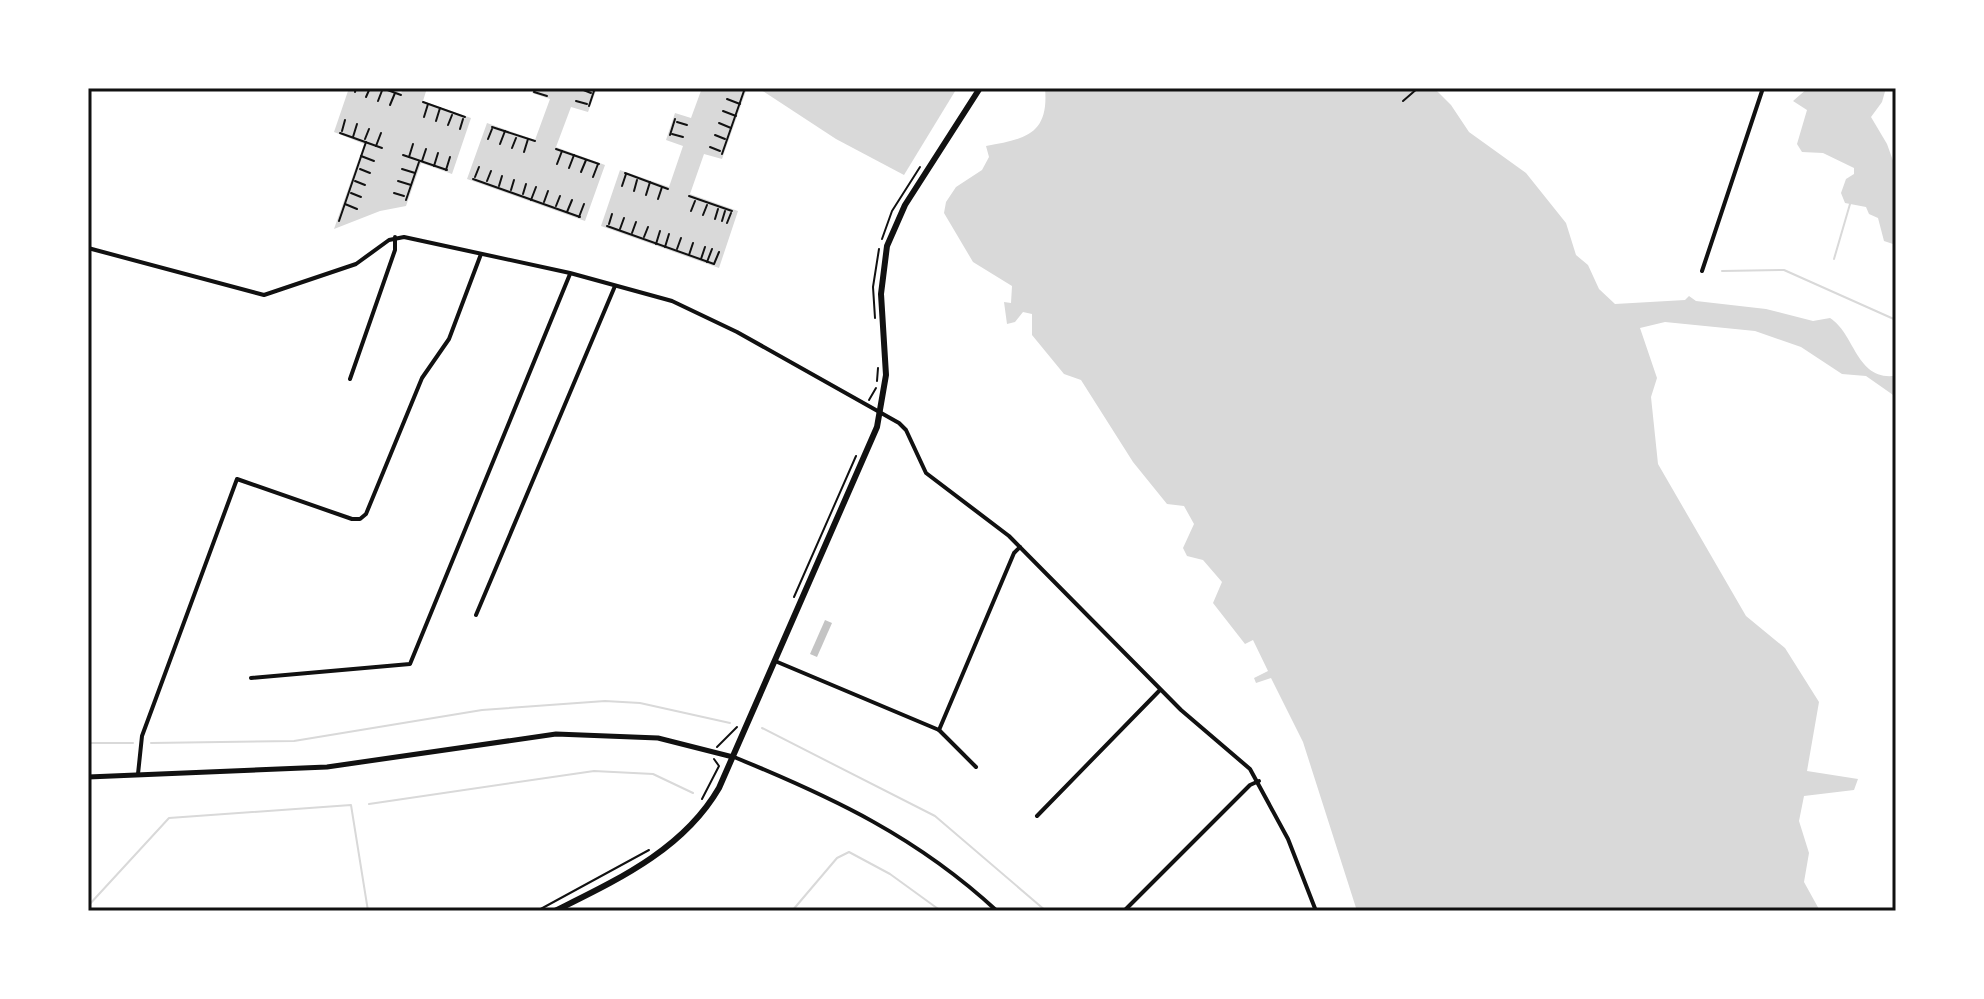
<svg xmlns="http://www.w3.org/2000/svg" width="1984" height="999" font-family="'DejaVu Sans',sans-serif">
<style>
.water{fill:#d9d9d9}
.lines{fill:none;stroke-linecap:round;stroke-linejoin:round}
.stream{stroke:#d9d9d9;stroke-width:2}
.building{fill:#c4c4c4}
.path{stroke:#111;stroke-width:2}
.minor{stroke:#111;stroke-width:4}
.tertiary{stroke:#111;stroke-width:5}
.secondary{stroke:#111;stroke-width:6}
.neatline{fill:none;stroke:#111;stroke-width:3}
</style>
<rect width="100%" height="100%" fill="#fff"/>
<g class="water">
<path d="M349,88h39l13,5 3,-5h23l-4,13 48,17 -19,56 -31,-11 -15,43 -26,5 -46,18 30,-85 -30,-12z"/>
<path d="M534,88h63l-9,24 -17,-5 -15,40 49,18 -20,56 -118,-42 20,-56 48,17 15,-41 -18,-6z"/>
<path d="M702,88h45l-25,71 -18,-5 -14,40 48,17 -19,57 -118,-42 19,-56 49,17 14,-41 -17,-6 9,-27 16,5z"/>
<path d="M758,88h199l-53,87 -68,-36z"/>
<path d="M1045,88h389l17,17 18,27 57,41 40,50 10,32 12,10 11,24 16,15 70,-4 4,-4 7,5 70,8 47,12 17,-3c25,16 26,61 63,58l3,21 -30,-21 -24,-2 -41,-27 -46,-16 -90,-9 -25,6 17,50 -6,19 7,67 88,152 39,32 34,54 -12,69 51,8 -4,11 -50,6 -5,25 10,32 -5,29 16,29h-463l-54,-169 -32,-64 -15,5 -2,-5 14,-7 -15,-31 -8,4 -32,-41 9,-21 -19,-22 -16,-4 -4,-8 11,-24 -10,-18 -17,-2 -34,-42 -52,-82 -17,-6 -32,-39v-21l-9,-2 -8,10 -8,2 -3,-22 7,1 1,-17 -39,-24 -29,-49 2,-11 10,-15 26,-17 7,-13 -3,-11c40,-7 63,-12 59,-58z"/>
<path d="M1808,88h78l-4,14 -11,15 16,27 9,25v76l-12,-4 -6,-23 -9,-4 -3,-7 -21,-4 -4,-10 5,-14 8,-5v-6l-31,-15 -21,-1 -5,-8 10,-34 -14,-9z"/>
</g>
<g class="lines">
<g class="stream">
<path d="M1834,259l16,-55"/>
<path d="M1722,271l62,-1 112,50"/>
<path d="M762,728l173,88 111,95"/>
<path d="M88,743h45"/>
<path d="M151,743l143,-2 188,-31 123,-9 35,2 90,20"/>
<path d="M369,804l225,-33 59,3 40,19"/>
<path d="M88,906l81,-88 182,-13 17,106"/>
<path d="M792,911l45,-53 12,-6 41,22 51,37"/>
</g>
</g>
<path class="building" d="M825,620l7,3 -15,34 -7,-3z"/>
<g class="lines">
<g class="path">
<path d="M382,88l19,7"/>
<path d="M536,88l-2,4 13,4"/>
<path d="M581,89l10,4"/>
<path d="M355,92l1,-4"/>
<path d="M366,97l4,-9"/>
<path d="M727,99l13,5"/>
<path d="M378,101l5,-13"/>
<path d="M576,101l11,3"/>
<path d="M1403,101l15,-13"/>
<path d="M423,102l42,15"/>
<path d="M390,105l5,-12"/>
<path d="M589,106l5,-15"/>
<path d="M723,111l13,5"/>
<path d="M424,117l4,-13"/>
<path d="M436,121l4,-13"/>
<path d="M677,122l10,3"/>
<path d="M719,123l12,5"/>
<path d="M448,125l4,-10"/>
<path d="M492,127l43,14"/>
<path d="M460,129l3,-10"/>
<path d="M342,131l3,-11"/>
<path d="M340,133l42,15"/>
<path d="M672,134l11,3"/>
<path d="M670,135l5,-16"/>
<path d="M715,135l10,4"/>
<path d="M353,137l4,-13"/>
<path d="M365,139l4,-10"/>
<path d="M488,139l4,-10"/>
<path d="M500,144l5,-13"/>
<path d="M376,146l5,-13"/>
<path d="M710,147l10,4"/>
<path d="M512,148l4,-10"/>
<path d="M556,149l43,15"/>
<path d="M524,152l4,-13"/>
<path d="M722,154l23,-66"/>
<path d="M403,155l44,15"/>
<path d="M361,156l13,5"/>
<path d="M409,157l4,-13"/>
<path d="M422,161l4,-12"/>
<path d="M557,164l5,-13"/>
<path d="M434,166l4,-13"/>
<path d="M569,168l5,-13"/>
<path d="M360,169l10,4"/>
<path d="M402,169l13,4"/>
<path d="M446,170l4,-13"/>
<path d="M581,172l5,-12"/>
<path d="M625,173l43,16"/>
<path d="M475,177l4,-10"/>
<path d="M593,177l5,-13"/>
<path d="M473,179l107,38"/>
<path d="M355,181l10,4"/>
<path d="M398,181l13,4"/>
<path d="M487,181l4,-10"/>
<path d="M499,186l3,-10"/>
<path d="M622,186l4,-12"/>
<path d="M511,190l3,-10"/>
<path d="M634,191l3,-11"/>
<path d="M351,193l10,4"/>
<path d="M394,193l10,3"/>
<path d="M523,194l3,-10"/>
<path d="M646,195l4,-13"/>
<path d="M689,196l43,15"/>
<path d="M658,199l4,-12"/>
<path d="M406,200l13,-38"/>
<path d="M531,200l5,-13"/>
<path d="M544,202l4,-11"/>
<path d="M345,204l12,5"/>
<path d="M556,206l4,-10"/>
<path d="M691,211l4,-10"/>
<path d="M567,212l5,-12"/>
<path d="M703,215l4,-10"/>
<path d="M579,217l5,-13"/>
<path d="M715,219l3,-10"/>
<path d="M339,221l27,-79"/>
<path d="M722,221l3,-10"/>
<path d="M727,223l4,-10"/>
<path d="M609,224l3,-10"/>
<path d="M607,226l107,38 5,-12"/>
<path d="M620,229l4,-11"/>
<path d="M632,233l4,-11"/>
<path d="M644,237l4,-10"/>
<path d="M882,239l10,-28 28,-44"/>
<path d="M656,244l4,-13"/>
<path d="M665,247l4,-13"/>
<path d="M677,249l4,-11"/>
<path d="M689,255l4,-12"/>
<path d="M701,259l4,-12"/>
<path d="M707,262l5,-13"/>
<path d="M875,318l-2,-31 6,-38"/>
<path d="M877,381l1,-13"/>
<path d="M869,400l7,-12"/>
<path d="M794,597l62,-141"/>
<path d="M717,747l20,-20"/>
<path d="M702,799l17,-33 -5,-7"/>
<path d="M537,911l112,-61"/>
</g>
<g class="minor">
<path d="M88,248l176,47 92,-31 33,-24 15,-3 166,36 102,28 65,31 162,91 7,7 20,43 83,63 172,174 69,59 38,70 28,72"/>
<path d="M1702,271l61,-183"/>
<path d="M350,379l45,-129v-13"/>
<path d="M476,615l139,-329"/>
<path d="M775,661l164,69 75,-177 6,-6"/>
<path d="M251,678l159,-14 160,-390"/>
<path d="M939,730l37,37"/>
<path d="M734,757c100,41 183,80 263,154"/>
<path d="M138,774l4,-38 95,-257 115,40h8l6,-5 56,-136 27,-39 32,-85"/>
<path d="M1037,816l123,-126"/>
<path d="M1124,911l126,-126 9,-4"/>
</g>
<path class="tertiary" d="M88,777l239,-10 229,-33 102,4 75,19"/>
<path class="secondary" d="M555,911c62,-31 128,-61 164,-123l158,-361 9,-52 -5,-81 6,-48 18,-41 75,-117"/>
</g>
<rect width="1984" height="999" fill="none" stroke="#ffffff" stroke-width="180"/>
<rect x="90" y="90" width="1804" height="819" class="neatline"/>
</svg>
